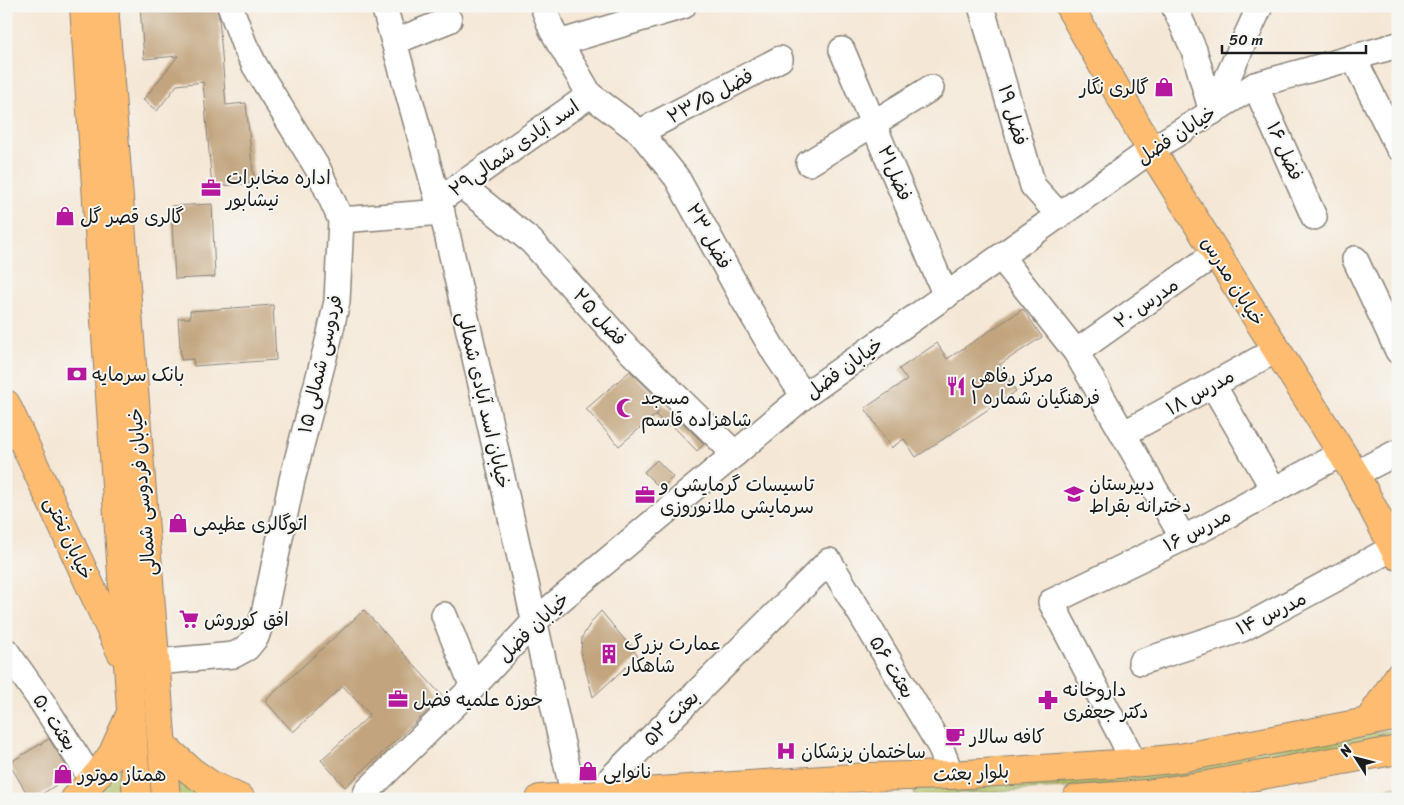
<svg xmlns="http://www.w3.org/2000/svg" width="1404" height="805" font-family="Sriracha,'Playpen Sans Arabic',sans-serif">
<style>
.green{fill:#acbc5f;stroke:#646c3e}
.building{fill:#c2a57f}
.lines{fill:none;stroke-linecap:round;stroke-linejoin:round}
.minor-casing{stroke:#888278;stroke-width:28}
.major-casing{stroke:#888278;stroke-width:30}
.minor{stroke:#fff;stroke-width:25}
.major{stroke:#fdbc70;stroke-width:28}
.labels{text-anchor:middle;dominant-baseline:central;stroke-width:4;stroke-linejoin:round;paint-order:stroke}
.poi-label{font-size:19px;fill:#1c1c1c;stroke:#f6f6f2;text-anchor:start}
.street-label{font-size:19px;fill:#1c1c1c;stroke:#f6f6f2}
</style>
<rect width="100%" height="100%" fill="#f6f6f2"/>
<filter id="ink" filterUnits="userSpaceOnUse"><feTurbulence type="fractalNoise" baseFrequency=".02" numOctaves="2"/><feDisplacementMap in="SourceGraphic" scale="10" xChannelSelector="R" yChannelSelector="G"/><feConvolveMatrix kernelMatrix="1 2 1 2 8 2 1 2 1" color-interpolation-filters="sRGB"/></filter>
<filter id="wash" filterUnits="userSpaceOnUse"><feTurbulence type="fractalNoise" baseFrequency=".0096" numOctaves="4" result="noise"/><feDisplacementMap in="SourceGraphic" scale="20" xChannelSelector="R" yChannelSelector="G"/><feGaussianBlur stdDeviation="1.12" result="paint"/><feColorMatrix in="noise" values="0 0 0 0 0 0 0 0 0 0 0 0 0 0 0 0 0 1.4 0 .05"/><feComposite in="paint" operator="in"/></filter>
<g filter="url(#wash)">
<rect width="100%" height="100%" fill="#f5e7d5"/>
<g class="green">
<path d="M1398,729v10l-227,43 -257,14 1,-9z"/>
<path d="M124,750l4,49h-43z"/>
<path d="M171,765l54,34h-51z"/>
<path d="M1398,786v13h-61l-1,-3z"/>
<path d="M847,788l1,11h-146z"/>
</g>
<g id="blocks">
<g class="building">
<path d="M140,6h76l3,12 7,87 20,-2 8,80 -42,4 -9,-105 -26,3 -20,26 -14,-11 35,-44 -34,3z"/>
<path d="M212,204l3,73 -40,2 -4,-73z"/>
<path d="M273,305l3,55 -82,6 -1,-7 -12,1 -3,-42h12v-7z"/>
<path d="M1023,309l19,28 -43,28 17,26 -100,66 -12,-18 -13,9 -26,-40 42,-28 -8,-11 38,-26 10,16z"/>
<path d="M630,371l74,73 -7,7 -25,-26 -5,1 -11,-11 3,-3 -40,34 -33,-37z"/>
<path d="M657,460l16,17 -12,12 -17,-17z"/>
<path d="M364,610l79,87 -98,90 -24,-27 49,-45 -27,-29 -50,46 -28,-31z"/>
<path d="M601,611l37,45 -45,41 -12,-44 1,-16 10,-16z"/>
<path d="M49,739l23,36 -38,24h-4l-21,-36z"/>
</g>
</g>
</g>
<g filter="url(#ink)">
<use href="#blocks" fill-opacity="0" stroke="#888278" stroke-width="1"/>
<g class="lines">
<defs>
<g id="minor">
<path d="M384,6l62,223 128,568"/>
<path d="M543,6l9,24 38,65 50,37 37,46 65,119 35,59 27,40"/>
<path d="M981,6l52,180 26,29"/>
<path d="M1174,6l20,44 18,62"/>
<path d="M394,42l55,-22"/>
<path d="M559,43l124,-37"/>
<path d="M842,50l104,246"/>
<path d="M1353,57l45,90"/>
<path d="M1255,85l59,132"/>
<path d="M1212,112l48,-106"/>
<path d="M640,132l140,-73"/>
<path d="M809,163l122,-75"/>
<path d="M461,185l70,56 98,109 106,104"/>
<path d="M448,194l142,-99"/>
<path d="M341,220l101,-8"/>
<path d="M1001,257l75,95 107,186"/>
<path d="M1355,259l43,92"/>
<path d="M1076,352l140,-99"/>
<path d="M1213,385l61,105"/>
<path d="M1123,434l153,-84"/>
<path d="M1355,474l43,-22"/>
<path d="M444,615l29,72"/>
<path d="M6,651l36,51 43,67"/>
<path d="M156,662l78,-7 13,-7 9,-11 8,-23 28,-134 37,-142 8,-37 4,-81 -23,-51 -63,-103 -11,-22 -14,-38"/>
<path d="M1141,662l101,-33 151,-81"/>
<path d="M1133,763l-10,-23 -72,-138 153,-74 138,-75"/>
<path d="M603,795l9,-18 217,-216 111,185 11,29"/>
<path d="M364,799l3,-8 106,-104 63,-67 268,-224 347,-246 104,-65 143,-40"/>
</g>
<g id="major">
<path d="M84,6l53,793"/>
<path d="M104,6l62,793"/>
<path d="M1069,6l82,144 204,324 43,82"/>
<path d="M6,404l115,248"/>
<path d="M1368,722l30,-45"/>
<path d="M162,745l29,26 20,14 30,14"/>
<path d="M75,799l24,-26 14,-20 17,-38"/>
<path d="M540,799l328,-22 83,-2 182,-12 47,-5 218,-42"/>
<path d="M1076,799l70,-5 61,-9 191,-35"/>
</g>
</defs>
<use href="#minor" class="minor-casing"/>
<use href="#major" class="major-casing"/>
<use href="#minor" class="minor"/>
<use href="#major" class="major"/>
</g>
</g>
<defs>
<symbol id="shop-bare" viewBox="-9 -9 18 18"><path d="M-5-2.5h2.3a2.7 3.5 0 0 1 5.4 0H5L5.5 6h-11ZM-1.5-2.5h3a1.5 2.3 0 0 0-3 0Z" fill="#b5179e" stroke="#f6f6f2" stroke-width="2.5" paint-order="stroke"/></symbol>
<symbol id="office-bare" viewBox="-9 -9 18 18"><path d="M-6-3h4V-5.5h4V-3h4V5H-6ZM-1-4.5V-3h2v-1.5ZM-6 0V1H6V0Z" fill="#b5179e" stroke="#f6f6f2" stroke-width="2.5" paint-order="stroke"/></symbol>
<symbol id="bank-bare" viewBox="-9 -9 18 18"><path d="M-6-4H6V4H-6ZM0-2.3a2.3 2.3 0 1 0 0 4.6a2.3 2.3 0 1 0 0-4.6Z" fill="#b5179e" stroke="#f6f6f2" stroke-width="2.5" paint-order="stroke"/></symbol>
<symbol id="restaurant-bare" viewBox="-9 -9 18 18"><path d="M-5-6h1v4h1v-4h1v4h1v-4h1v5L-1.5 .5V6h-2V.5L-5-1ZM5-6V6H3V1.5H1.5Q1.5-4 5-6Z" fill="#b5179e" stroke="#f6f6f2" stroke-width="2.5" paint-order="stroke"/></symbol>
<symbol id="mosque-bare" viewBox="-9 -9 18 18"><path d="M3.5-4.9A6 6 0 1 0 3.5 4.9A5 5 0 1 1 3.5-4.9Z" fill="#b5179e" stroke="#f6f6f2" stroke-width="2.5" paint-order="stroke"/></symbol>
<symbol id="school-bare" viewBox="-9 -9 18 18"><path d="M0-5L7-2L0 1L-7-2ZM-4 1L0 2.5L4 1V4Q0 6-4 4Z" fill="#b5179e" stroke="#f6f6f2" stroke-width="2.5" paint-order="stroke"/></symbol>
<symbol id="supermarket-bare" viewBox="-9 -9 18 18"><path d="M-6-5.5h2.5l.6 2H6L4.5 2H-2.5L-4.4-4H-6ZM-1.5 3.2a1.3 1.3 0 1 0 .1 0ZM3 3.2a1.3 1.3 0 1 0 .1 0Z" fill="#b5179e" stroke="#f6f6f2" stroke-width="2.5" paint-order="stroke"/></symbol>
<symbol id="building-bare" viewBox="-9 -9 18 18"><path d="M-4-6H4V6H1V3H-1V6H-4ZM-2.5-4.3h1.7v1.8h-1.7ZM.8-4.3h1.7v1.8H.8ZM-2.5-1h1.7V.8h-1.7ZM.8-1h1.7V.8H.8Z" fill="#b5179e" stroke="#f6f6f2" stroke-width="2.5" paint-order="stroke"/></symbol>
<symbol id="pharmacy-bare" viewBox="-9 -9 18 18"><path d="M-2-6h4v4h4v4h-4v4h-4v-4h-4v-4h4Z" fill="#b5179e" stroke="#f6f6f2" stroke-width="2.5" paint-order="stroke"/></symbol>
<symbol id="cafe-bare" viewBox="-9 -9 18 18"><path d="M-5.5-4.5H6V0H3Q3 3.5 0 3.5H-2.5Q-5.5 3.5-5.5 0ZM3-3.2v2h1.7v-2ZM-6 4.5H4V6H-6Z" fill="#b5179e" stroke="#f6f6f2" stroke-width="2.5" paint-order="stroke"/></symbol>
<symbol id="hospital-bare" viewBox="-9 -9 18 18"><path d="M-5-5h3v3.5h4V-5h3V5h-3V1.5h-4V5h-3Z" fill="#b5179e" stroke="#f6f6f2" stroke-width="2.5" paint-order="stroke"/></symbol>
</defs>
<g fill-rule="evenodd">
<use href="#shop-bare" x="1150" y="73" width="28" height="28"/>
<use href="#office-bare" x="197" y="174" width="28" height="28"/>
<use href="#shop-bare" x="51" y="202" width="28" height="28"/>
<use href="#bank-bare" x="63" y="360" width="28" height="28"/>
<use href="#restaurant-bare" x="942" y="372" width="28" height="28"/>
<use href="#mosque-bare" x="612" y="394" width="28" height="28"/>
<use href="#school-bare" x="1060" y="480" width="28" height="28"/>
<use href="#office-bare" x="631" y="481" width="28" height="28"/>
<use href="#shop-bare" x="164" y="509" width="28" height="28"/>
<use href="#supermarket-bare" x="175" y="605" width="28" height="28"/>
<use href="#building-bare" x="595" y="640" width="28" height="28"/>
<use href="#office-bare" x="384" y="685" width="28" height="28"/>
<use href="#pharmacy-bare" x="1034" y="686" width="28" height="28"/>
<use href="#cafe-bare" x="941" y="722" width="28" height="28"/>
<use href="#hospital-bare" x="772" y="737" width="28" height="28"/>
<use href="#shop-bare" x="574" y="757" width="28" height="28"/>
<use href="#shop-bare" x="49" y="760" width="28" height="28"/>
</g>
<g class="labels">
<g class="poi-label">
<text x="1149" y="87" text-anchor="end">گالری نگار</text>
<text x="226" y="177">اداره مخابرات<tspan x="226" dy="22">نیشابور</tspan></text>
<text x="80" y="216">گالری قصر گل</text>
<text x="92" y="374">بانک سرمایه</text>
<text x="971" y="375">مرکز رفاهی<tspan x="971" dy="22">فرهنگیان شماره ۱</tspan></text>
<text x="641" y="397">مسجد<tspan x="641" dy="22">شاهزاده قاسم</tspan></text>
<text x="1089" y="483">دبیرستان<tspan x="1089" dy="22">دخترانه بقراط</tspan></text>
<text x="660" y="484">تاسیسات گرمایشی و<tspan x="660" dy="22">سرمایشی ملانوروزی</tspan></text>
<text x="193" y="523">اتوگالری عظیمی</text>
<text x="204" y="619">افق کوروش</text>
<text x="624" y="643">عمارت بزرگ<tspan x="624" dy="22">شاهکار</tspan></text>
<text x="1063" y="689">داروخانه<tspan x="1063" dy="22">دکتر جعفری</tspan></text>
<text x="413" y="699">حوزه علمیه فضل</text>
<text x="970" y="736">کافه سالار</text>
<text x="801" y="751">ساختمان پزشکان</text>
<text x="603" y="771">نانوایی</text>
<text x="78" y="774">همتاز موتور</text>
</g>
<g class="street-label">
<text transform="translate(710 96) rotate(-28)">فضل ۲۳/۵</text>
<text transform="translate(1013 115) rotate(74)">فضل ۱۹</text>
<text transform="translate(1176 135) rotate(-33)">خیابان فضل</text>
<text transform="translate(514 148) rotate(-35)">اسد آبادی شمالی۲۹</text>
<text transform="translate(1285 151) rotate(66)">فضل ۱۶</text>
<text transform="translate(895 173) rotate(67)">فضل۲۱</text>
<text transform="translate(709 236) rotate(61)">فضل ۲۳</text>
<text transform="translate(1233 281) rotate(58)">خیابان مدرس</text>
<text transform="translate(1146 303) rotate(-35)">مدرس ۲۰</text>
<text transform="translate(600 317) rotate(48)">فضل ۲۵</text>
<text transform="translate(320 364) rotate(-77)">فردوسی شمالی ۱۵</text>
<text transform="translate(844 368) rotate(-36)">خیابان فضل</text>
<text transform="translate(1200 392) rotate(-29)">مدرس ۱۸</text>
<text transform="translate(484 400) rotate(77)">خیابان اسد آبادی شمالی</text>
<text transform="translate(142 492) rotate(-95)">خیابان فردوسی شمالی</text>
<text transform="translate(1197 530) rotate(-27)">مدرس ۱۶</text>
<text transform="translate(69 538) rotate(65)">خیابان تختی</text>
<text transform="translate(1271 613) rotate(-26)">مدرس ۱۴</text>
<text transform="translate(533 627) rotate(-44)">خیابان فضل</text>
<text transform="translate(892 667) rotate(59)">بعثت ۵۶</text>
<text transform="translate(671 718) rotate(-45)">بعثت ۵۲</text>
<text transform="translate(55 722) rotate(57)">بعثت ۵۰</text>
<text transform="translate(971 773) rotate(-3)">بلوار بعثت</text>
</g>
</g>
<rect width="1404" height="805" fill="none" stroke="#f6f6f2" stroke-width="25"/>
<g transform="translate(1356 758) rotate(306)" stroke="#f6f6f2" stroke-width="4" paint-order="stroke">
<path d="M0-4L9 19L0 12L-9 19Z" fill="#1c1c1c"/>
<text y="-8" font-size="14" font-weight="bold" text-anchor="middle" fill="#1c1c1c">N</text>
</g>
<path d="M1222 45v8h144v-8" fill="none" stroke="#1c1c1c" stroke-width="2.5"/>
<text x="1229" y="45" font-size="15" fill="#1c1c1c" stroke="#f6f6f2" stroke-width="4" paint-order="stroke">50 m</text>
</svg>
